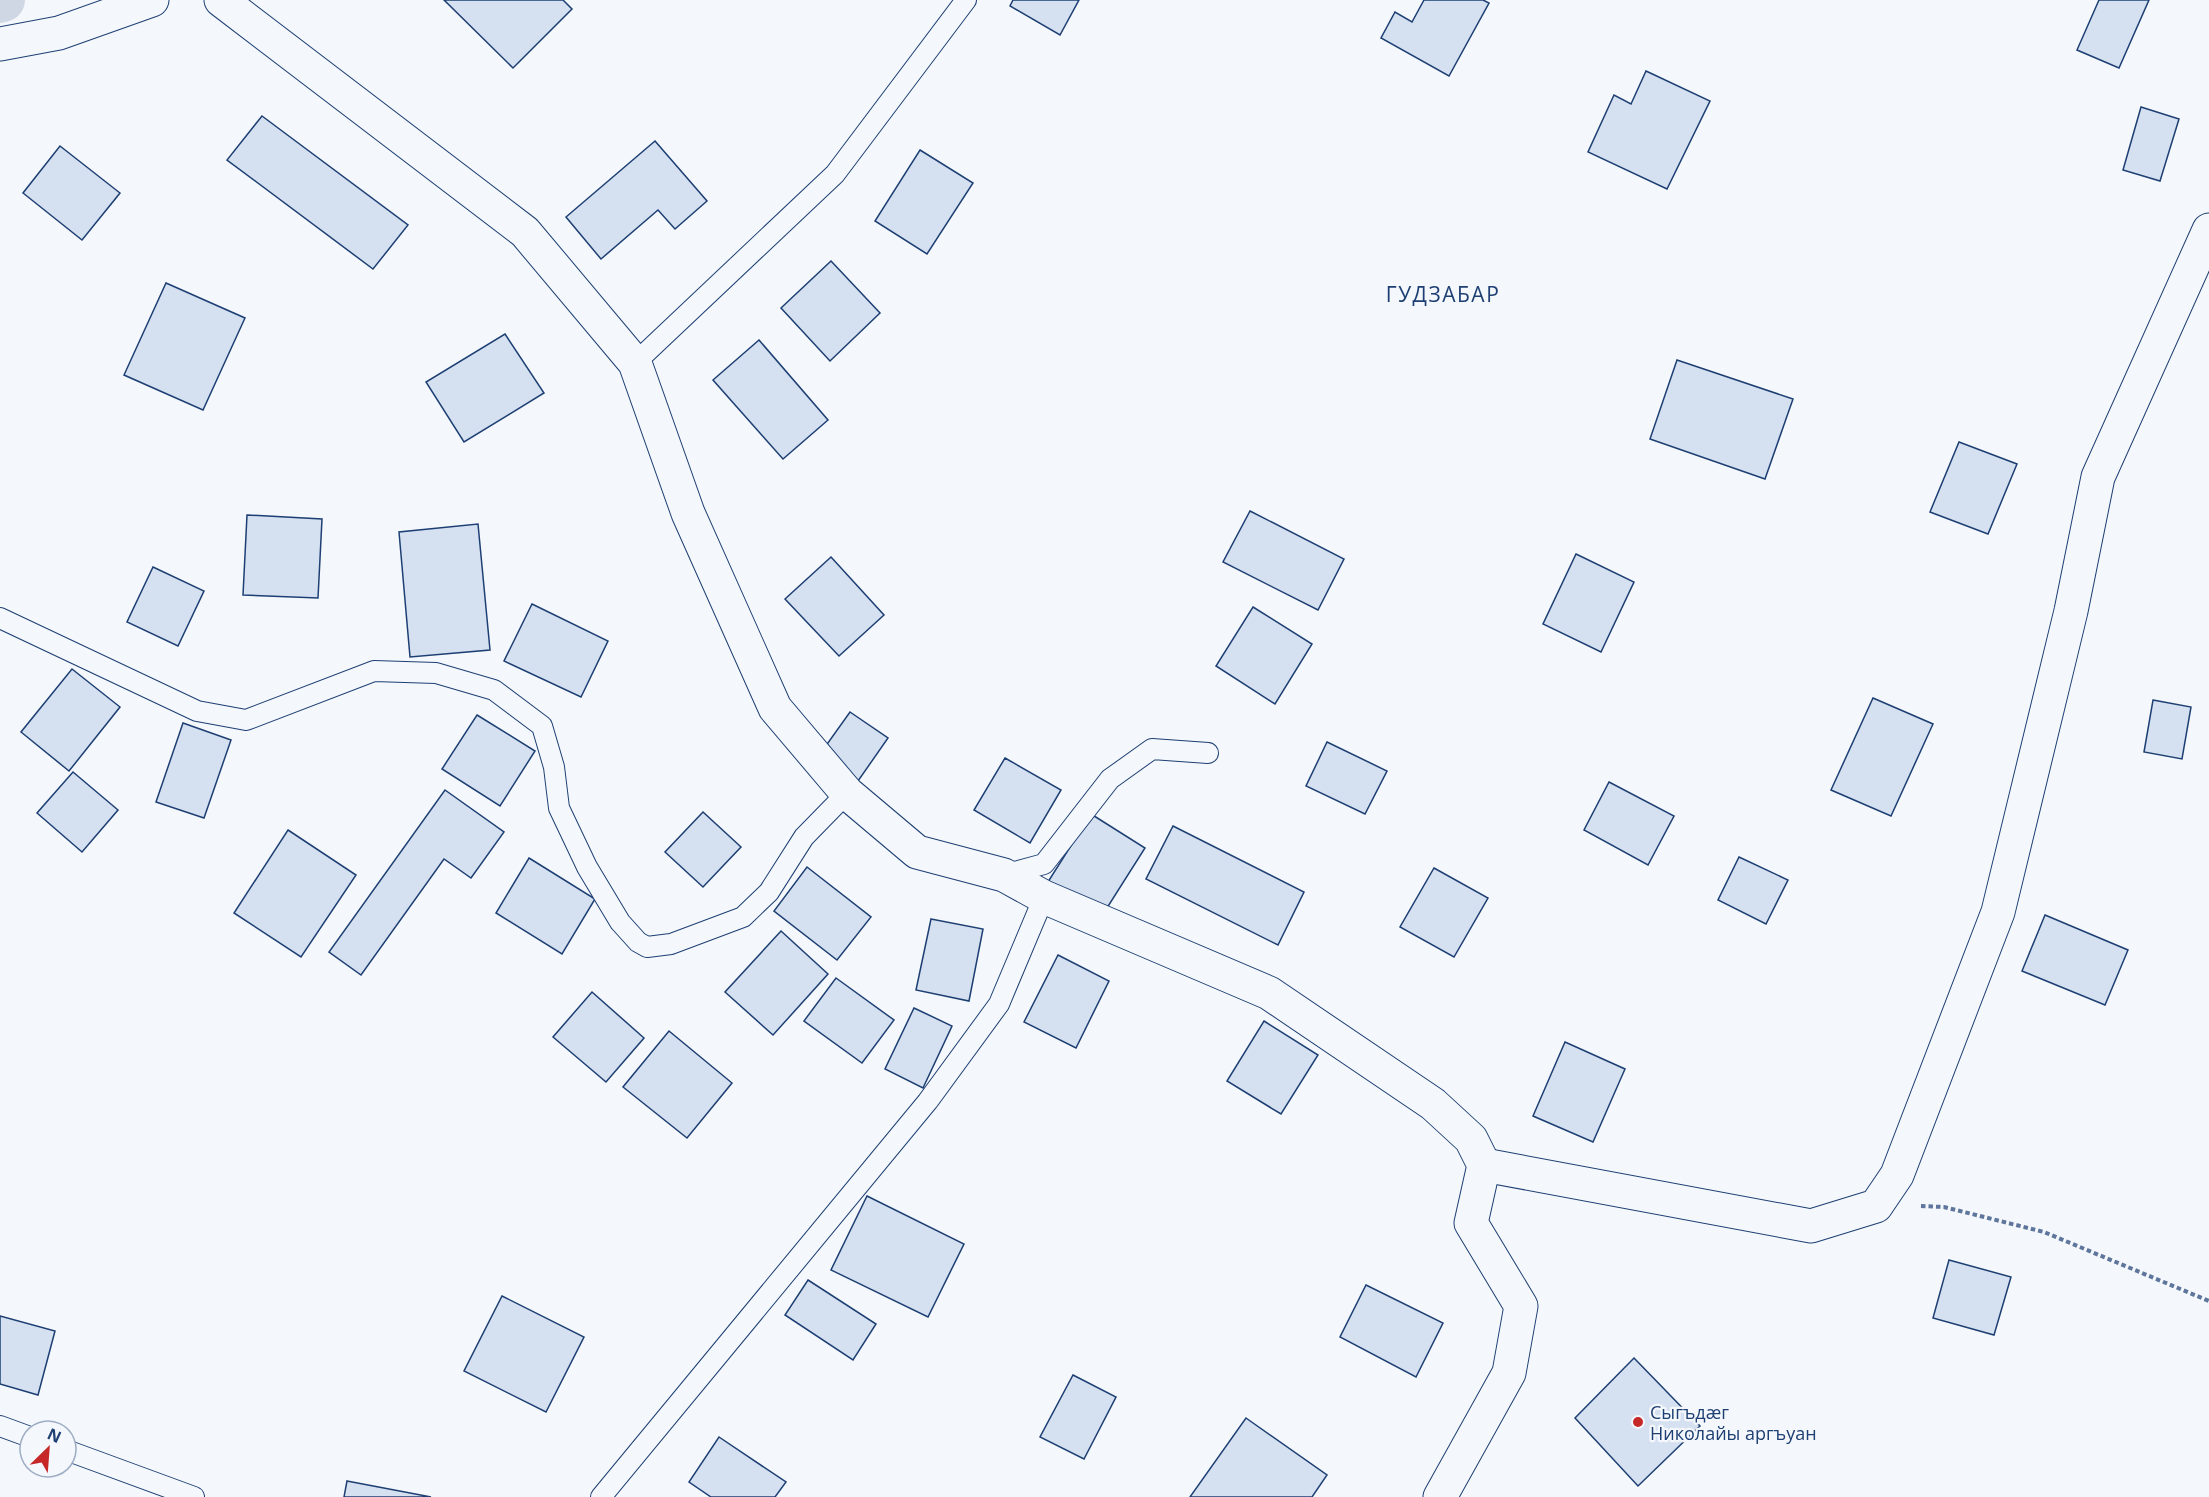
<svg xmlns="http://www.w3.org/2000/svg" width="2209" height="1497" font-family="'Open Sans',sans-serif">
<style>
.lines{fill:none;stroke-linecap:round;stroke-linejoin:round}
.canal{stroke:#cfd7e4;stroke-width:44}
.building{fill:#d5e0f0;stroke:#1d3f73;stroke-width:1.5}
.service-casing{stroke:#1d3f73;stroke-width:22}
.minor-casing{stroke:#1d3f73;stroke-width:35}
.path{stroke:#5e769c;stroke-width:4;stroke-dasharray:4.5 3;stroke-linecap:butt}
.service{stroke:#f4f7fb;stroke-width:20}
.minor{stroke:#f4f7fb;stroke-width:33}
.poi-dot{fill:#c62828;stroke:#f4f7fb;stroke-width:2}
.labels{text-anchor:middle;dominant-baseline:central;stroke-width:4.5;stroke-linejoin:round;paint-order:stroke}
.poi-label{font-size:18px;fill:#1d3f73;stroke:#f4f7fb;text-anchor:start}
.quarter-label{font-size:21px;letter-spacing:1.5px;fill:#1d3f73;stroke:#f4f7fb}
</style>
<rect width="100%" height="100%" fill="#f4f7fb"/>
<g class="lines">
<path class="canal" d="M0,1l3,-1"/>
</g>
<g class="building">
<path d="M444,0h119l9,9 -59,59z"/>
<path d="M1013,0h66l-19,35 -50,-29z"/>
<path d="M1424,0h59l6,3 -40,73 -68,-38 14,-26 17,10z"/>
<path d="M2099,0h50l-30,68 -42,-18z"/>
<path d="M1646,71l64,30 -43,88 -79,-37 26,-57 17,9z"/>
<path d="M2141,107l38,12 -19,62 -37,-11z"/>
<path d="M262,116l146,109 -35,44 -146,-109z"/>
<path d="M655,141l52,60 -32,28 -17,-19 -57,49 -35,-42z"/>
<path d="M60,146l60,47 -38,47 -59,-47z"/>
<path d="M920,150l53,33 -46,71 -52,-33z"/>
<path d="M831,261l49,52 -50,48 -49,-53z"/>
<path d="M166,283l79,35 -42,92 -79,-35z"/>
<path d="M505,334l39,59 -80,49 -38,-60z"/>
<path d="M759,340l69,80 -45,39 -70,-79z"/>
<path d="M1677,360l116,39 -28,80 -115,-40z"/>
<path d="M1959,442l58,22 -29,70 -58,-22z"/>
<path d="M1250,511l94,48 -26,51 -95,-48z"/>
<path d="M247,515l75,4 -4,79 -75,-3z"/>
<path d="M478,524l12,126 -80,7 -11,-125z"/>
<path d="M1576,554l58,28 -33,70 -58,-28z"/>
<path d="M831,557l53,58 -45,41 -54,-57z"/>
<path d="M153,567l51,24 -26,55 -51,-24z"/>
<path d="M532,604l76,37 -27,56 -77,-36z"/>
<path d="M1253,607l59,37 -37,60 -59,-38z"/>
<path d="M72,669l48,38 -51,64 -48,-39z"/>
<path d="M1873,698l60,26 -42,92 -60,-26z"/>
<path d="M2153,700l38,7 -9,52 -38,-7z"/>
<path d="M850,712l38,26 -30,43 -38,-27z"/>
<path d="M477,715l58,36 -35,55 -58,-37z"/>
<path d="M183,723l48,17 -27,78 -48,-16z"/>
<path d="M1327,742l60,29 -22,43 -59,-28z"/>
<path d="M1005,758l56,32 -31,53 -56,-33z"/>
<path d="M73,772l45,38 -36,42 -45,-39z"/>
<path d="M1609,782l65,34 -26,49 -64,-35z"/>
<path d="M445,790l59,42 -33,46 -27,-19 -83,116 -32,-23z"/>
<path d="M703,812l38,35 -38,40 -38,-35z"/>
<path d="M1091,814l54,34 -45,71 -54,-34z"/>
<path d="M1173,826l131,66 -26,53 -132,-66z"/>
<path d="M288,830l68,45 -55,82 -67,-44z"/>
<path d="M1739,857l49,23 -22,44 -48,-24z"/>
<path d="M529,858l66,41 -33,55 -66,-41z"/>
<path d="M807,867l64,50 -34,43 -63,-49z"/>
<path d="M1434,868l54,30 -34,59 -54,-30z"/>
<path d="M2045,915l83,35 -23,55 -83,-34z"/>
<path d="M931,919l52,10 -14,72 -53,-11z"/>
<path d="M781,931l47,43 -55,61 -48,-43z"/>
<path d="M1058,955l51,26 -33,67 -52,-26z"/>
<path d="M836,978l58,42 -32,43 -58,-42z"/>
<path d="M592,992l52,46 -38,44 -53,-45z"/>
<path d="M914,1008l38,18 -29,62 -38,-19z"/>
<path d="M1264,1021l54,34 -37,59 -54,-33z"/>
<path d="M669,1031l63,52 -45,55 -64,-51z"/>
<path d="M1565,1042l60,27 -32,73 -60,-26z"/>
<path d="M867,1196l97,48 -36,73 -97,-47z"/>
<path d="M1949,1260l62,17 -17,58 -61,-17z"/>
<path d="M808,1280l68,44 -23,36 -68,-45z"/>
<path d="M1366,1285l77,38 -27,54 -76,-40z"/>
<path d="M502,1296l82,41 -38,75 -82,-41z"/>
<path d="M0,1316l55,15 -17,64 -38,-11z"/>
<path d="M1634,1358l66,68 -62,60 -63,-68z"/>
<path d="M1073,1375l43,22 -32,62 -44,-22z"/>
<path d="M1246,1418l81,57 -15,22h-122z"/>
<path d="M719,1437l67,45 -11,15h-64l-22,-15z"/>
<path d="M347,1481l84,16h-87z"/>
</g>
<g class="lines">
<defs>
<g id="service">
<path d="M635,363l200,-189 131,-174"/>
<path d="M0,618l197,93 49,9 128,-49 62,2 58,17 48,36 12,41 5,41 28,59 33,55 18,20 9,5 24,-3 72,-27 26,-25 35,-55 43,-44"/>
<path d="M1004,875l40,-11 66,-85 42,-30 56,4"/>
<path d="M0,1426l30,11"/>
<path d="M66,1450l128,47"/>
<path d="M601,1497l327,-396 71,-97 45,-107"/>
</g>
<g id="minor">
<path d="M221,0l304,232 110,131 53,150 87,195 72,85 70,59 87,23 40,22 225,96 164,111 38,35 13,26 -13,58 50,83 -12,67 -69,124"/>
<path d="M0,44l59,-11 93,-33"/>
<path d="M1484,1165l327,61 65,-20 21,-31 101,-263 73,-301 27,-134 111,-247"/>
</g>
</defs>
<use href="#service" class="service-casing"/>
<use href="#minor" class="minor-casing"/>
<path class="path" d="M1921,1206l23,1 100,25 165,69"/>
<use href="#service" class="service"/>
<use href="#minor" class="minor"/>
</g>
<circle class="poi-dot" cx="1638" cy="1422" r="6"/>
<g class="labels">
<g class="poi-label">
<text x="1650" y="1412">Сыгъдæг<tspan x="1650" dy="21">Николайы аргъуан</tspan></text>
</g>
<g class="quarter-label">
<text x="1443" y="294">ГУДЗАБАР</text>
</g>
</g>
<g transform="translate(48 1449) rotate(25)"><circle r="28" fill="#f4f7fb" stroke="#9eadc5" stroke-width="1.5"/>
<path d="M0-4.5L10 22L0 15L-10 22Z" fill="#c62828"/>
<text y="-9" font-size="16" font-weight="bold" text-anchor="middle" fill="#1d3f73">N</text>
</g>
</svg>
